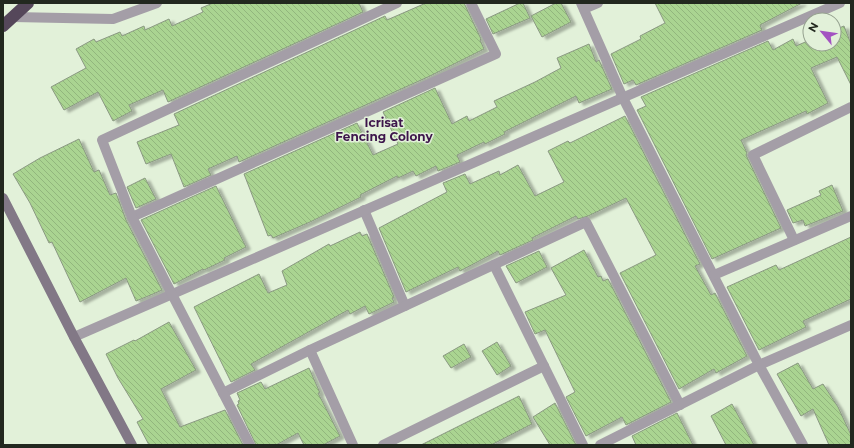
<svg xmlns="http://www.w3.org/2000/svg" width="854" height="448" font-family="Montserrat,sans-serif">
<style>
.building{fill:url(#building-back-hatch);stroke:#8a9882;filter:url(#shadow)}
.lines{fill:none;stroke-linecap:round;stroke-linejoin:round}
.street{stroke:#a49ea7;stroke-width:10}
.secondary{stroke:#827886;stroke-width:10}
.highway{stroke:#55475a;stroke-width:12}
.labels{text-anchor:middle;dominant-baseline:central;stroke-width:3;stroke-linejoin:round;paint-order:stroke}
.neighbourhood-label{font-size:12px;font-weight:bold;fill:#3d154b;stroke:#e2f1d9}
</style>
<defs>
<pattern id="building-back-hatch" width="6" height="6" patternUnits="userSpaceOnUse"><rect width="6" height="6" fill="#aad491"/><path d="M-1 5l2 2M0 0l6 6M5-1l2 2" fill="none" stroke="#92b67d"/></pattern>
<filter id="shadow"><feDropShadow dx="4.5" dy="2.5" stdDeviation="1" flood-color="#0004"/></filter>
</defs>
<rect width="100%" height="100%" fill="#e2f1d9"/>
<g class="building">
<path d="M213,3h146l4,9 -195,90 -5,-12 -34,15 3,6 -19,10 -15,-29 -34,18 -13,-23 35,-19 -10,-19 18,-10 2,3 24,-10 2,4 22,-10 1,4 24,-11 3,7 31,-14 -2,-4z"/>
<path d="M426,3h38l17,36 -1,1 4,9 -54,27 -191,86 -2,-6 -29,13 3,6 -27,12 -13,-33 -25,10 -9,-22 42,-17 -5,-11 211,-98 2,4z"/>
<path d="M520,3h3l7,15 -37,16 -7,-15z"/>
<path d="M556,3h5l10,19 -29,15 -11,-21z"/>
<path d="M655,3h147l-42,22 2,5 -126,55 -3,-5 -9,4 -13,-30 30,-15 -1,-3 25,-13z"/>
<path d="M844,26l7,18v41l-14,-28 -26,11 17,35 -21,11 -1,-3 -65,29 6,13 -1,2 35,73 -69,31 -75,-149 9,-4 -5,-9 127,-56 5,9 20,-11 3,7 14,-6v4h24v-14z"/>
<path d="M589,44l7,18 3,-2 13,29 -33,14 -3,-7 -72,36 1,2 -20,10 -1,-2 -27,13 3,7 -22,9 -2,-5 -20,10 -3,-5 -15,7 -1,-2 -37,19 1,2 -51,25 -37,16 -2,-3 -3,1 -24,-62 113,-51 16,32 25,-11 -15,-32 52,-24 17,36 15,-8 2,5 28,-14 -3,-6 41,-19 26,-14 -4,-10z"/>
<path d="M625,116l75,148 -5,2 16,29 4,-2 32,63 -31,17 -2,-4 -35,20 -59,-116 36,-18 -30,-57 -38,18 -10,3 -2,-3 -44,22 1,2 -33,15 -2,-4 -38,20 -2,-4 -52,25 -27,-64 68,-36 -4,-9 22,-9 5,10 29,-13 1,4 18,-10 17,31 29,-14 -16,-31 20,-10 2,2z"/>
<path d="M79,139l15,33 5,-2 11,25 6,-2 10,27 36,70 -9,4 -17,7 -10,-23 -46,24 -28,-60 -3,1 -19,-40 -17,-29 27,-16z"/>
<path d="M145,178l11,21 -20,9 -9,-21z"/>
<path d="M832,185l11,26 -38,15 -2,-6 -10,3 -6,-13 34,-15 -2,-4z"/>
<path d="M216,186l30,61 -22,11 1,2 -21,10 -1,-1 -29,15 -33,-64z"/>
<path d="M360,232l2,4 5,-2 27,63 -2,1 2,4 -25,12 -4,-8 -15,8 -2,-4 -97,54 4,6 -24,12 -37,-75 65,-33 9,19 19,-8 -5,-14 47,-27 1,2z"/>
<path d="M851,237v62l-48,22 3,6 -47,23 -32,-63 49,-22 3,5z"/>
<path d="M584,250l14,27 3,-1 2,5 5,-2 63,123 -45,23 -4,-8 -36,19 -20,-39 9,-5 -30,-62 -10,4 -10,-22 41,-17 -15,-27z"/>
<path d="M539,251l8,16 -31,16 -10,-17z"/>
<path d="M169,322l27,48 -35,19 19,38 45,-17 18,35h-94l-12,-23 6,-3 -25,-41 -12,-24 28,-14 1,1z"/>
<path d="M497,342l14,24 -14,9 -15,-24z"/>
<path d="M464,344l7,13 -20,11 -8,-12z"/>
<path d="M798,363l15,26 10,-5 15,23 13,28v10h-22l-16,-36 -12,7 -24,-42z"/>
<path d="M309,368l11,25h-2l22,43 -17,9h-19l-6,-12 -22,12h-20l-19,-40 2,-1 -1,-3 2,-1 -3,-7 24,-11 4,7z"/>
<path d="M519,396l13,28 -41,21h-70z"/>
<path d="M555,403l21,42h-26l-17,-28z"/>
<path d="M732,404l22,41h-28l-15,-29z"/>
<path d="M677,413l16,32h-57l-4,-9z"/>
</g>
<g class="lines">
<g class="street">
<path d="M581,3l42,95 136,267 44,80"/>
<path d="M584,9l14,-6"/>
<path d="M13,17l100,2 44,-16"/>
<path d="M364,210l41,96"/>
<path d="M132,217l364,-163 -25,-51"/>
<path d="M794,240l-41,-85 98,-48"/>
<path d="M494,265l89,180"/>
<path d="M714,275l137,-59"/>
<path d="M74,337l766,-334"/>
<path d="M310,350l43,95"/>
<path d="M223,393l87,-43 276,-128 94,183"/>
<path d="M250,445l-118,-228 -30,-77 295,-137"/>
<path d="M383,445l161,-79"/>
<path d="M600,445l159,-80 92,-40"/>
</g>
<path class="secondary" d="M3,198l71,139 58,108"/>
<path class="highway" d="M3,26l25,-23"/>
</g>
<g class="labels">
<g class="neighbourhood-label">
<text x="384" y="122">Icrisat<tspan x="384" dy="14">Fencing Colony</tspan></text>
</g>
</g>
<rect width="854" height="448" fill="none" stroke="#22281f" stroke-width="8"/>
<g transform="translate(822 32) rotate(299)"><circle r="19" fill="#e2f1d9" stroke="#95a18f"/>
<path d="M0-3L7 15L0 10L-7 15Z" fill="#a352c1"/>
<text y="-6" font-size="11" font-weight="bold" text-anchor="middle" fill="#22281f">N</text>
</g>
</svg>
